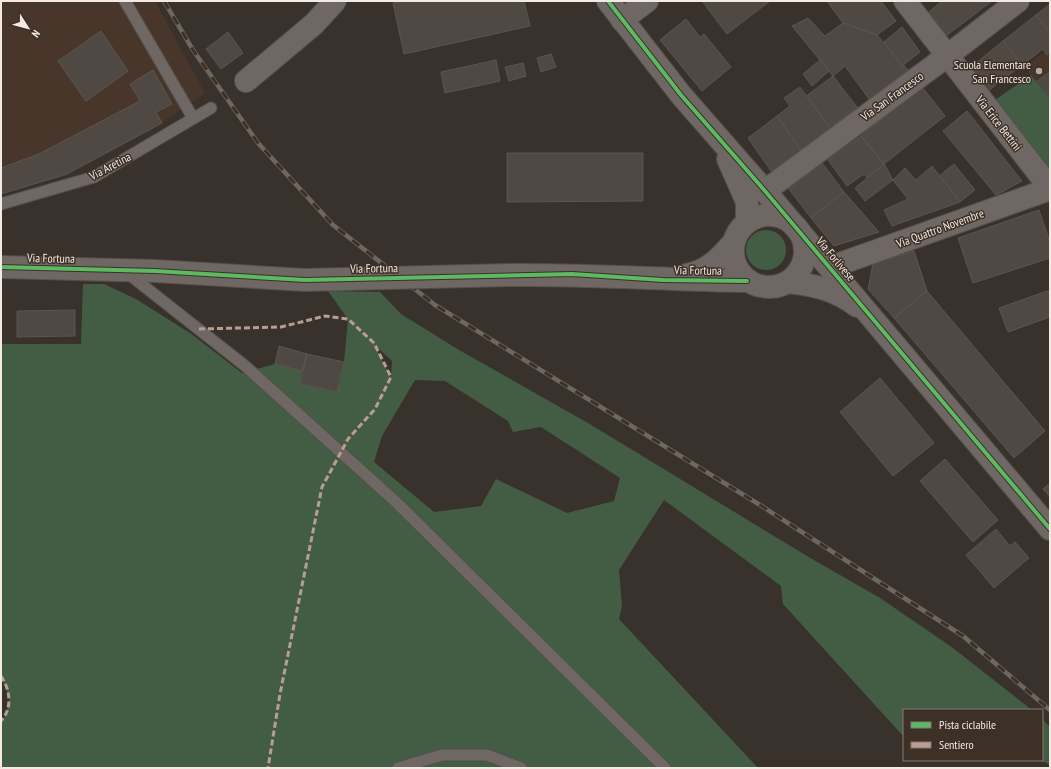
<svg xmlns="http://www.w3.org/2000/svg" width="1051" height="769" font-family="'PT Sans Narrow',sans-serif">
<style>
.built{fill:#48362a}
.green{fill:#435d45;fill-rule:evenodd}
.building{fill:#4f4843;stroke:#5b5651}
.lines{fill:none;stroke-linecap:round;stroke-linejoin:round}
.service-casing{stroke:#55504b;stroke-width:13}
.minor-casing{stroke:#55504b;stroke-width:24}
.tertiary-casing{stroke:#55504b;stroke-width:24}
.service{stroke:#6e6763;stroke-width:11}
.minor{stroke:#6e6763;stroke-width:22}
.tertiary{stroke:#6e6763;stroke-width:22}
.rail-casing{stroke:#6d6762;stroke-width:4.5}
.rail{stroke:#3d3027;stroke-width:3;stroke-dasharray:9;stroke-linecap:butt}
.tertiary-bridge-casing{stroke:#55504b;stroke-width:24;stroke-linecap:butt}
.tertiary-bridge{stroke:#6e6763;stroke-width:22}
.quiet{stroke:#b99d93;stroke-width:3;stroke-dasharray:6 3;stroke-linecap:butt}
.cycleway-casing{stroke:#3d3027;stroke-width:6}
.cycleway{stroke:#5cba63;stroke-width:4}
.poi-dot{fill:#b2a9a4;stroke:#3d3027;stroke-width:1.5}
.labels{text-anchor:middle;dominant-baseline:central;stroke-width:3;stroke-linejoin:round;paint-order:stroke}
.poi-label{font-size:12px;fill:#f3eae4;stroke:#3d3027;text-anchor:end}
.street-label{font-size:12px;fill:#f3eae4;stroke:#3d3027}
</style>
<rect width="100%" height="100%" fill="#38312c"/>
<g class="built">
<path d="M1,1h154l50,92 -43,30 -95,51 -66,20z"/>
<path d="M1050,48v50l-26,-31z"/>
</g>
<g class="green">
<path d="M1031,75l19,24v71l-55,-70z"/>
<circle cx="766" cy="250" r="20"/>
<path d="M83,284h21l32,15 54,34 52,40 33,-9 27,7 -2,13 37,8 7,-30 4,-43 -20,-28 52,1 21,22 58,36 129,73 219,133 73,42 73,50 79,62h-128v27l-121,-133 -2,-18 -117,-86 -45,70 3,36 -3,13 139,149h-757v-47l4,-4 5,-19 -9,-20v-334h80zM375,345l17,16 -1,15h-1zM415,380l30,1 63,40 5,11 28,-5 79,51 -6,23 -47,12 -71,-34 -15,27 -47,6 -60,-50 8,-26z"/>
<path d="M1042,719l8,8 -1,37 -10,-4h3z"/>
</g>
<g class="building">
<path d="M403,1h121l6,25 -126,28 -11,-51z"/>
<path d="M702,1h68l-43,33z"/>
<path d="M827,1h54l15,20 -19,14 -34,-12z"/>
<path d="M942,1h50l-46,35 -17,-24z"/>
<path d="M1050,4v29l-14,-18z"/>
<path d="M1036,15l14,18v19l-3,3 -4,-6 -21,16 -19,-24z"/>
<path d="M808,18l17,18 18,-13 34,12 31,35 -39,29 -24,-33 -12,10 -41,-50z"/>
<path d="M686,19l14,18 4,-3 27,33 -29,24 -42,-51z"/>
<path d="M902,27l18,25 -18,14 -18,-24z"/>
<path d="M101,31l27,40 -42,30 -28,-40z"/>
<path d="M228,32l15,21 -22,16 -15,-20z"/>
<path d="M1003,41l19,24 -34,26 -18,-23z"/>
<path d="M551,54l5,13 -15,5 -4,-14z"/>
<path d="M496,60l4,21 -55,12 -4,-21z"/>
<path d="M820,60l9,11 -17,15 -9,-12z"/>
<path d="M523,63l3,13 -17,5 -4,-14z"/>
<path d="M153,70l19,34 -16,8 6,11 -95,51 -66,20v-26l38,-14 101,-53 -10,-17z"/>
<path d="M1050,72v26l-13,-17z"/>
<path d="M833,76l24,31 -27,21 -25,-31z"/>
<path d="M800,87l30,41 -29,22 -24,-34 13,-10 -6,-8z"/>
<path d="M922,87l23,29 -61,48 -23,-28z"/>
<path d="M967,111l55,70 -26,14 -53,-64z"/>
<path d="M777,116l24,34 -30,21 -23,-33z"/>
<path d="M861,136l23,28 -17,14 -3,-4 -17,12 -19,-26z"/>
<path d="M507,153h136v48l-136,1z"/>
<path d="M822,163l22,29 -33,26 -22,-29z"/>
<path d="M884,164l9,16 -28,21 -10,-13z"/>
<path d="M954,164l21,26 -15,12 -21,-26z"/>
<path d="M932,166l28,36 -68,24 -8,-16 24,-11 -15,-19 12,-12 11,12z"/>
<path d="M844,192l35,40 -45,14 -23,-28z"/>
<path d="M1039,210l11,32v16l-77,25 -15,-45z"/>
<path d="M914,251l13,40 -33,27 -26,-29 5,-25z"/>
<path d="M1050,290v27l-42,15 -9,-24z"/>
<path d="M927,291l118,140 -31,27 -120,-140z"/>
<path d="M75,310v26l-58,1v-26z"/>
<path d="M279,346l28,8 -5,17 -27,-7z"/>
<path d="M307,354l37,8 -7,30 -37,-8z"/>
<path d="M880,378l54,65 -41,33 -53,-64z"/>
<path d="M945,459l53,61 -25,22 -53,-61z"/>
<path d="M1050,483v14l-7,-8z"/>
<path d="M996,529l14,17 5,-4 14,16 -35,30 -28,-33z"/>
</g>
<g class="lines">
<defs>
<g id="service">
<path d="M125,1l68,117"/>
<path d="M1,204l93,-27 117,-69"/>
<path d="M126,272l118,93 152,137 269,266"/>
<path d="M398,768l44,-13h45l34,13"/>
</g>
<g id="minor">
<path d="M905,1l145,187"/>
<path d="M622,20l25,-19"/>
<path d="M246,81l68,-57 21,-23"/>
<path d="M765,191l182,-135 71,-55"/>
<path d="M831,267l219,-78"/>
</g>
<g id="tertiary">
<path d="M608,1l73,94 84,96 285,338"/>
<path d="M728,159l19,43v20"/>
<circle cx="769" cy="251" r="36"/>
<path d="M1,267l154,4 150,9"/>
<path d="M510,275c79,-1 158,5 237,6"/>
<path d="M686,275c22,-4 33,-16 47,-32"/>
<path d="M788,282c27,3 48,8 69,24"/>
</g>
</defs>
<use href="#service" class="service-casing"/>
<use href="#minor" class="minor-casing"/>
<use href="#tertiary" class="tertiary-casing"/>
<use href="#service" class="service"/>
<use href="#minor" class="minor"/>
<use href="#tertiary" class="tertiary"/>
<defs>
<path id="rail" d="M164,1l29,49 65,93 75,82 102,80 325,200 203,131 87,74"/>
</defs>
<use href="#rail" class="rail-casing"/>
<use href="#rail" class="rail"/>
<defs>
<path id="tertiary-bridge" d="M305,280l205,-5"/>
</defs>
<use href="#tertiary-bridge" class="tertiary-bridge-casing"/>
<use href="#tertiary-bridge" class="tertiary-bridge"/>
<g class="quiet">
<path d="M199,329l82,-2 44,-11 23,3 26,24 17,34 -16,32 -27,30 -26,48 -42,207 -12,74"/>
<path d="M1,676c9,13 12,32 0,45"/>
</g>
<defs>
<g id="cycleway">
<path d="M608,1l73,94 84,96 285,338"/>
<path d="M1,267l154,4 150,9 267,-6 91,6 84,1"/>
</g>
</defs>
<use href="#cycleway" class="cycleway-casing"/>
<use href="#cycleway" class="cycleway"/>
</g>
<circle class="poi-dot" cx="1039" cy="71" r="4"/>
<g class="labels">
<g class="poi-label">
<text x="1031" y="64">Scuola Elementare<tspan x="1031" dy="14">San Francesco</tspan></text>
</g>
<g class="street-label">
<text transform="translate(892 96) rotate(-36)">Via San Francesco</text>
<text transform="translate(999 123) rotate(52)">Via Erice Bettini</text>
<text transform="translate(110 166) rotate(-28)">Via Aretina</text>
<text transform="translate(940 228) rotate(-20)">Via Quattro Novembre</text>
<text transform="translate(51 258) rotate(1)">Via Fortuna</text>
<text transform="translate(836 259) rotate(50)">Via Forlivese</text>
<text transform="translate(374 268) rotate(-1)">Via Fortuna</text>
<text transform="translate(698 270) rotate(1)">Via Fortuna</text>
</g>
</g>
<rect width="1051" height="769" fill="none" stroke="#f3eae4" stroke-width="4"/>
<rect x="903" y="709" width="140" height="52" fill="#3d3027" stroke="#867a73"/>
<rect x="911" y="722" width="20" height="6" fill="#5cba63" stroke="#867a73"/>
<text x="939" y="729" font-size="12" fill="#f3eae4">Pista ciclabile</text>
<rect x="911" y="742" width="20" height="6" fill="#b99d93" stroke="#867a73"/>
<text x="939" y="749" font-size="12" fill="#f3eae4">Sentiero</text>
<g transform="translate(28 28) rotate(126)" stroke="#3d3027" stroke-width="3" paint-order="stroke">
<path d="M0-3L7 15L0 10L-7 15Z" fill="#f3eae4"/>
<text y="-6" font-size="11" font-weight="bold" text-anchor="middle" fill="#f3eae4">N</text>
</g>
</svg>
